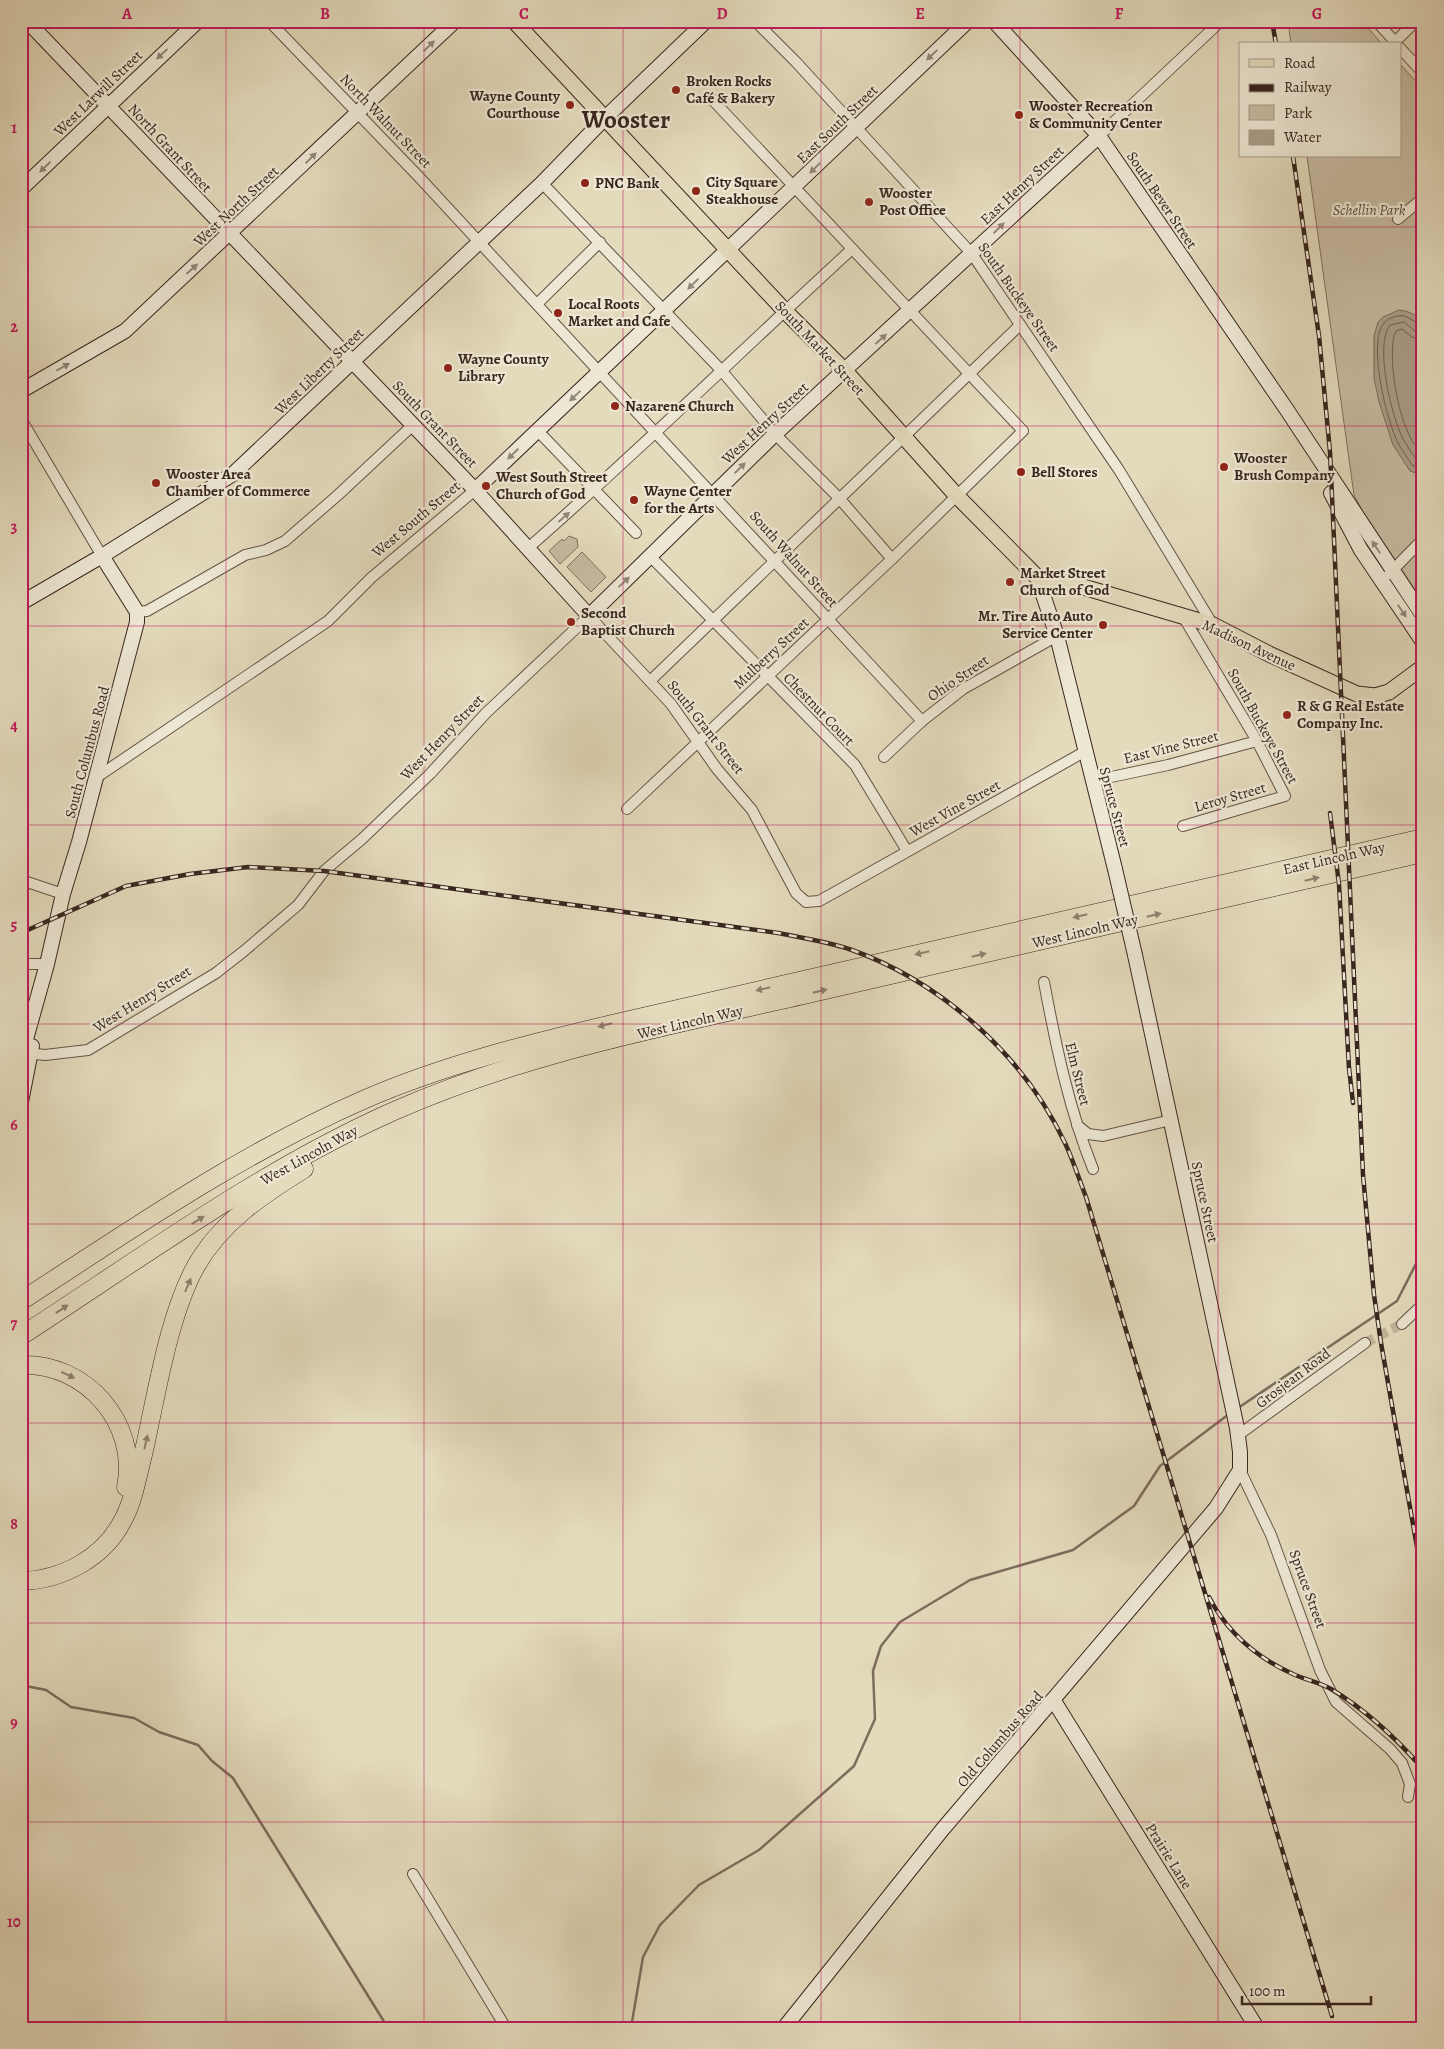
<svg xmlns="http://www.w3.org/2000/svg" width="1444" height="2049" font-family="Alegreya,serif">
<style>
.green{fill:#c7bca2;stroke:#807160}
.water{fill:#aa9d87;stroke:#7c6d5d}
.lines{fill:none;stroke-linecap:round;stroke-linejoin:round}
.shore{stroke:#716253;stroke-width:1}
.stream{stroke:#7c6d5d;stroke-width:2.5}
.street-tunnel{stroke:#c2b79d;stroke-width:10;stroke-dasharray:10 5;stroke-linecap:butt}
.street-casing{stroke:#635346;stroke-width:12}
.secondary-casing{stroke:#38261f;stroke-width:16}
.primary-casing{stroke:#38261f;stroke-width:17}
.highway-casing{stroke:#38261f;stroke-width:19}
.street{stroke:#ede8d4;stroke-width:10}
.secondary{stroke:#ede8d4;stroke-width:14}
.primary{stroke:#e4dbbd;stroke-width:15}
.highway{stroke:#e4dbbd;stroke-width:18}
.rail-casing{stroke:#38261f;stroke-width:4.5}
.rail{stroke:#ede8d4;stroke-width:2.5;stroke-dasharray:8;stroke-linecap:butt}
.secondary-bridge-casing{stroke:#38261f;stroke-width:16;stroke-linecap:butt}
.secondary-bridge{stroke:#ede8d4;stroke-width:14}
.oneway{fill:#92877a}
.oneway2{fill:#8e806e}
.grid{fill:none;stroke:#c2185b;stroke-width:1;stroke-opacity:0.55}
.poi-dot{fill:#8f2418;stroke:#ede8d4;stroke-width:2}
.labels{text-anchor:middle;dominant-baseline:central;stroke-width:4.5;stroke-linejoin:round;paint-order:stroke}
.poi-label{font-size:15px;font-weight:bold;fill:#38261f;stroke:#ede8d4;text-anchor:start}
.street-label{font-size:15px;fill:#38261f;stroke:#ede8d4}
.park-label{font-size:15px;font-style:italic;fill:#5c4c40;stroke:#ede8d4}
.town-label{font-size:25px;font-weight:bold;fill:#38261f;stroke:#ede8d4}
.neatline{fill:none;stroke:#c2185b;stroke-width:2}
.grid-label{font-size:16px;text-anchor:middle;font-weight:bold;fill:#c2185b}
</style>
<rect width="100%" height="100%" fill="#e4dbbd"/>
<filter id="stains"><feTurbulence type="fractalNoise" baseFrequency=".004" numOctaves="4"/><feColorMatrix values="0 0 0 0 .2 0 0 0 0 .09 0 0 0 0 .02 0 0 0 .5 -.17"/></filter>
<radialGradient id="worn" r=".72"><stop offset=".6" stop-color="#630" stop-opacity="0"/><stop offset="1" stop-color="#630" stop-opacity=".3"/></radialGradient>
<g class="green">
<path d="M1288,21h74l20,23h-91z"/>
<path d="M1400,64l23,25v508l-29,-26 -40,-76 -47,-339h93z"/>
<path d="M569,536l8,3 1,8 -18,17 -11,-13 13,-12 2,2z"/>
<path d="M582,552l24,25 -15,15 -24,-25z"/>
</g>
<path class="water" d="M1399,310c11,1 18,5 24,15v145l-7,3 -6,-2 -17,-26 -14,-43 -5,-24v-42l4,-14 5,-5z"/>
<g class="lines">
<g class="shore">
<path d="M1423,326l-18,-10c-7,-1 -16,1 -21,7 -17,19 3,99 14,120 5,8 10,16 15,23h10"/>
<path d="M1423,333l-8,-2 -11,-9 -14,3c-16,21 2,92 13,114 4,7 9,14 13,20h7"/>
<path d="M1423,340l-11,-3 -10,-8 -6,2c-11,21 4,111 27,121"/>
</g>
<g class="stream">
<path d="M1238,1408l159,-107 26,-51"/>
<path d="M21,1685l25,5 25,17 63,11 25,14 39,13 14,16 21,17 155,250"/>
<path d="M631,2028l12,-71 17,-32 39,-40 60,-35 95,-84 21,-47 -2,-48 8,-25 19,-24 70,-42 103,-30 61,-44 26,-40 69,-52"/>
</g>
<path class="street-tunnel" d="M1365,1343l37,-19"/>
<defs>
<g id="street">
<path d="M269,21l150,156 503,544"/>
<path d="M755,21l41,41 176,192 147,216 94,155"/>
<path d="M1376,21l21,23"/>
<path d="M1395,42l21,-21"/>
<path d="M1400,48l23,25"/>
<path d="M1099,136l122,-115"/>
<path d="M542,183l179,187 54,64 64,64 53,61"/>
<path d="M1398,219l25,-21"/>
<path d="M537,304l63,-62"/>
<path d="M21,419l81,137"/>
<path d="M537,430l99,103"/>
<path d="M527,549c111,-97 216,-200 325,-300"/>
<path d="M651,557l204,208 52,86"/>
<path d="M1389,574l34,-35"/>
<path d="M137,612l10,-1 98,-56 21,-5 19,-9 53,-46 75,-70"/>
<path d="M650,681l370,-356"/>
<path d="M884,757l38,-36 41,-32 94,-53"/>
<path d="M97,777l231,-156 43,-43 104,-88"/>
<path d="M1092,781l76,-16 89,-24"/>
<path d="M627,809l266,-251 130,-127 -314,-335"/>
<path d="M1183,826l102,-30 -28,-55 -73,-123"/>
<path d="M21,880l42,14"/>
<path d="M21,964h26"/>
<path d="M1044,982c12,64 25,127 49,187"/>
<path d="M26,1053l19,2 43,-5 128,-77 28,-22 54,-46 26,-34 38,-32 68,-65 56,-61 103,-97 82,88 46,65 35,41 44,83 10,9 13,-1 20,-11 245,-138"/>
<path d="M1077,1125l11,9 15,2 68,-16"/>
<path d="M1402,1324l21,-20"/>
<path d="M1237,1436l128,-93"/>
<path d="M1240,1470l31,65 49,135 16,32 54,47 12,14 8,21 -2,13"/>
<path d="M413,1874l93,154"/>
</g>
<g id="secondary">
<path d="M27,21l448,469 114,126 186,-182 324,-298"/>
<path d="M994,21l105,115 188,274 136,206"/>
<path d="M21,189l177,-168"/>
<path d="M21,391l104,-60 330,-310"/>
<path d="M475,490l493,-469"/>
<path d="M1331,493l30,57 62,92"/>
<path d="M1037,577l20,59 58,233"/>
<path d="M21,603l81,-47 131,-82 309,-291 62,-64 102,-98"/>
<path d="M21,1057l26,-93 16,-70 16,-52 58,-220v-10l-35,-56"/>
<path d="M21,1102l11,-56"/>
<path d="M1054,1701l203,327"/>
<path d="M784,2028l158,-198 274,-322 24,-38v-18l-3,-24 -102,-473"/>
</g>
<path id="primary" d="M514,21l271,290 60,60 111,124 81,82 36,7 140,41 56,29 88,40 18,2 14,-4 34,-25"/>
<g id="highway">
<path d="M21,1301c111,-72 221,-148 342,-201 80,-35 165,-56 249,-76l811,-186"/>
<path d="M21,1336c122,-79 240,-166 373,-225 136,-60 284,-87 427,-120 201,-46 401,-92 602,-138"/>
<path d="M21,1365c64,-3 118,58 105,122"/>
<path d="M21,1581c41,-1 83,-23 102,-61 11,-20 14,-43 20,-65 13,-57 25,-139 53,-189 25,-44 66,-71 108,-97"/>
</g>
</defs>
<use href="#street" class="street-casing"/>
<use href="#secondary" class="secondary-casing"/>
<use href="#primary" class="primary-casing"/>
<use href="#highway" class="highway-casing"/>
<use href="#street" class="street"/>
<use href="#secondary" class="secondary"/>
<use href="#primary" class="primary"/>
<use href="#highway" class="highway"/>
<defs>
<g id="rail">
<path d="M1272,21l4,23"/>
<path d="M1293,156l26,180 11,116 33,723 11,120 7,48 42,238"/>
<path d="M1330,813l9,71 10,184 4,35"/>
<path d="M21,933l105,-47 64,-12 58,-7 76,4 454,62c25,5 51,9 74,17 91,33 172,106 213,193 8,17 14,36 21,54l246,819"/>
<path d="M1209,1597c19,37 50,62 86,78 12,5 25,8 36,14 35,21 65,49 92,80"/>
</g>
</defs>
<use href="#rail" class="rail-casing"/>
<use href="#rail" class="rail"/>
<defs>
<path id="secondary-bridge" d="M1115,869l20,86"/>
</defs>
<use href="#secondary-bridge" class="secondary-bridge-casing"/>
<use href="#secondary-bridge" class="secondary-bridge"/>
</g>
<defs><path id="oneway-solid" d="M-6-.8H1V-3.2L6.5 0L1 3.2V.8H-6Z" transform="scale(1.25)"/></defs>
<g class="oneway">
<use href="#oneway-solid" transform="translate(429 46) rotate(-44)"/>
<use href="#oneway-solid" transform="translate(162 54) rotate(137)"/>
<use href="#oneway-solid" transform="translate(932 55) rotate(137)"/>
<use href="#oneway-solid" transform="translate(311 158) rotate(-44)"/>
<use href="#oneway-solid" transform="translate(45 167) rotate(136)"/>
<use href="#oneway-solid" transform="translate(815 168) rotate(135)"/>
<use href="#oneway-solid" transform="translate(999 228) rotate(-44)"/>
<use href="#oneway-solid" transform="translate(192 269) rotate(-42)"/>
<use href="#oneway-solid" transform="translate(693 284) rotate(136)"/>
<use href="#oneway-solid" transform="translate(881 339) rotate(-42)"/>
<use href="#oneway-solid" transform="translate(63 367) rotate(-29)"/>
<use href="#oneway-solid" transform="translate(575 396) rotate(137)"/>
<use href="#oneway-solid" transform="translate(513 454) rotate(136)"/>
<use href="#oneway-solid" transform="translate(740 468) rotate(-44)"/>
<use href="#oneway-solid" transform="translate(564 517) rotate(-41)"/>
<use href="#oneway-solid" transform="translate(1376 547) rotate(-123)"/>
<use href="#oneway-solid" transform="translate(624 582) rotate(-43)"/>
<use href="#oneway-solid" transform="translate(1402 611) rotate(56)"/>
</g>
<g class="oneway2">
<use href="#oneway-solid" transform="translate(1312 879) rotate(-13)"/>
<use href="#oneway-solid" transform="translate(1154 915) rotate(-13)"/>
<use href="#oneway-solid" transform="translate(1080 916) rotate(167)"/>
<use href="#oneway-solid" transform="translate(922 953) rotate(167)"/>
<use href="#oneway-solid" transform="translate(979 955) rotate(-13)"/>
<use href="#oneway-solid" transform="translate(763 989) rotate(167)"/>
<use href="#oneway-solid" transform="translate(820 991) rotate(-13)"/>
<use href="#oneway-solid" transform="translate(605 1025) rotate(166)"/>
<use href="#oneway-solid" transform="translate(198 1220) rotate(-32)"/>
<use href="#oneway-solid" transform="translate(188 1285) rotate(-67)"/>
<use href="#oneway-solid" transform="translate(62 1309) rotate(-34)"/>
<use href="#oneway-solid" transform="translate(68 1375) rotate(25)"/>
<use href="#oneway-solid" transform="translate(146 1442) rotate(-77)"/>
</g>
<path class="grid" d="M226,21v2007M424,21v2007M623,21v2007M821,21v2007M1020,21v2007M1218,21v2007M21,227h1402M21,426h1402M21,626h1402M21,825h1402M21,1024h1402M21,1224h1402M21,1423h1402M21,1623h1402M21,1822h1402"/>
<g class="poi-dot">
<circle cx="676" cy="90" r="5"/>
<circle cx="570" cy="105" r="5"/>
<circle cx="1019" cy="115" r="5"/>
<circle cx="585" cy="183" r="5"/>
<circle cx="696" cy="191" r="5"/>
<circle cx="869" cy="202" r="5"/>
<circle cx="558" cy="313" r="5"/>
<circle cx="448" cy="368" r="5"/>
<circle cx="615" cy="406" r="5"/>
<circle cx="1224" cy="467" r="5"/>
<circle cx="1021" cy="472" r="5"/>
<circle cx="156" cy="483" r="5"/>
<circle cx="486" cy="486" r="5"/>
<circle cx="634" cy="500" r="5"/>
<circle cx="1010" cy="582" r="5"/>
<circle cx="571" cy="622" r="5"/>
<circle cx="1103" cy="625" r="5"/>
<circle cx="1287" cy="715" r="5"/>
</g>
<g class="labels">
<g class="poi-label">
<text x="686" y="81">Broken Rocks<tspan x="686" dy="17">Café &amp; Bakery</tspan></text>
<text x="560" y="96" text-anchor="end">Wayne County<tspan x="560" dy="17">Courthouse</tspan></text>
<text x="1029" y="106">Wooster Recreation<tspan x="1029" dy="17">&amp; Community Center</tspan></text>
<text x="706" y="182">City Square<tspan x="706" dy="17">Steakhouse</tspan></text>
<text x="595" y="183">PNC Bank</text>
<text x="879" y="193">Wooster<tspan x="879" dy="17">Post Office</tspan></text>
<text x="568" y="304">Local Roots<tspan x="568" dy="17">Market and Cafe</tspan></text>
<text x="458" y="359">Wayne County<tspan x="458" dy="17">Library</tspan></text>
<text x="625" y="406">Nazarene Church</text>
<text x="1234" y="458">Wooster<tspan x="1234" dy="17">Brush Company</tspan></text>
<text x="1031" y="472">Bell Stores</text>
<text x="166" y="474">Wooster Area<tspan x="166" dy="17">Chamber of Commerce</tspan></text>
<text x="496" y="477">West South Street<tspan x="496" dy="17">Church of God</tspan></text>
<text x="644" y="491">Wayne Center<tspan x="644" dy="17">for the Arts</tspan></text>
<text x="1020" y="573">Market Street<tspan x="1020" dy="17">Church of God</tspan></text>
<text x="581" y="613">Second<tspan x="581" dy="17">Baptist Church</tspan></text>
<text x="1093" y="616" text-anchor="end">Mr. Tire Auto Auto<tspan x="1093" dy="17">Service Center</tspan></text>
<text x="1297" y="706">R &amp; G Real Estate<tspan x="1297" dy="17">Company Inc.</tspan></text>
</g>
<g class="street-label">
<text transform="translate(98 93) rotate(-44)">West Larwill Street</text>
<text transform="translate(386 121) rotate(46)">North Walnut Street</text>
<text transform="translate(837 124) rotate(-44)">East South Street</text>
<text transform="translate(170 148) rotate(47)">North Grant Street</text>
<text transform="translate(1022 185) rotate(-43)">East Henry Street</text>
<text transform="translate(1162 200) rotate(56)">South Bever Street</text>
<text transform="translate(236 206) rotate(-43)">West North Street</text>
<text transform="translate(1019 297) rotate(55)">South Buckeye Street</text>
<text transform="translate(820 348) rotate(47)">South Market Street</text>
<text transform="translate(319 371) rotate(-44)">West Liberty Street</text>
<text transform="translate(765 423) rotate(-43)">West Henry Street</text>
<text transform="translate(435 424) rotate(46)">South Grant Street</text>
<text transform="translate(416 519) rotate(-40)">West South Street</text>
<text transform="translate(794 559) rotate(48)">South Walnut Street</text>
<text transform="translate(1249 645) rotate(25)">Madison Avenue</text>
<text transform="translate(771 653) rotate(-43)">Mulberry Street</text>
<text transform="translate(958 678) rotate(-34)">Ohio Street</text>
<text transform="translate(819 709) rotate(46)">Chestnut Court</text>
<text transform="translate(1263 726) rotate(61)">South Buckeye Street</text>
<text transform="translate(706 727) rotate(52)">South Grant Street</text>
<text transform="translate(442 737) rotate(-46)">West Henry Street</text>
<text transform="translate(1171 747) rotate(-14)">East Vine Street</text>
<text transform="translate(87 752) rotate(-75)">South Columbus Road</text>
<text transform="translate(1230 797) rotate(-16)">Leroy Street</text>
<text transform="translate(1115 807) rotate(75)">Spruce Street</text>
<text transform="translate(955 808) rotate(-29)">West Vine Street</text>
<text transform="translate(1334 858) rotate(-13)">East Lincoln Way</text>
<text transform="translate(1085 931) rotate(-13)">West Lincoln Way</text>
<text transform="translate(142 999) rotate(-32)">West Henry Street</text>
<text transform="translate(690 1022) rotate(-13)">West Lincoln Way</text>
<text transform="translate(1078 1074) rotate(76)">Elm Street</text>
<text transform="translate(309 1155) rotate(-29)">West Lincoln Way</text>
<text transform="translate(1205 1202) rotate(78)">Spruce Street</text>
<text transform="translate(1293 1378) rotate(-37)">Grosjean Road</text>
<text transform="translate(1308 1589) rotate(70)">Spruce Street</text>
<text transform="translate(1000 1739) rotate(-49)">Old Columbus Road</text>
<text transform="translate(1169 1856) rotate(58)">Prairie Lane</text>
</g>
<g class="park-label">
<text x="1369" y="210">Schellin Park</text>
</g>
<g class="town-label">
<text x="626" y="120">Wooster</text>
</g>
</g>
<rect width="1444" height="2049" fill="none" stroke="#e4dbbd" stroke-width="55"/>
<rect x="1239" y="42" width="162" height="115" fill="#ede8d4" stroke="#a59a8c"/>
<rect x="1249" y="59" width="25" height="8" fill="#e4dbbd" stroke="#a59a8c"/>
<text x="1284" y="68" font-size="15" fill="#38261f">Road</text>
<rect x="1249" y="84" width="25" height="8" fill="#38261f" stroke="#a59a8c"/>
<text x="1284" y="92" font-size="15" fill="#38261f">Railway</text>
<rect x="1249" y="105" width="25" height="15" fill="#c7bca2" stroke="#a59a8c"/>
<text x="1284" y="118" font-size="15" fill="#38261f">Park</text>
<rect x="1249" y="130" width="25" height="15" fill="#aa9d87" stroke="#a59a8c"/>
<text x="1284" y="142" font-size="15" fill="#38261f">Water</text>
<path d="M1242 1996v8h129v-8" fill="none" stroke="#38261f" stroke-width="2.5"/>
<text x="1249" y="1996" font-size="15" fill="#38261f" stroke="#ede8d4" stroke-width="4" paint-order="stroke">100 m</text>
<rect x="28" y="28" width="1388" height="1994" class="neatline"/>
<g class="grid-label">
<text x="127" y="19">A</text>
<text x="325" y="19">B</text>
<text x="524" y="19">C</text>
<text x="722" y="19">D</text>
<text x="920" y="19">E</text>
<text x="1119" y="19">F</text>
<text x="1317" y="19">G</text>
<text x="14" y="133">1</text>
<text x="14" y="332">2</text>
<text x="14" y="532">3</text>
<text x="14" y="731">4</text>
<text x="14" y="930">5</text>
<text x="14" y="1130">6</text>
<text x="14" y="1329">7</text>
<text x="14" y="1529">8</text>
<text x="14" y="1728">9</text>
<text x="14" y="1927">10</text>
</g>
<rect width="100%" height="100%" filter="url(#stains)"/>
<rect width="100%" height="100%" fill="url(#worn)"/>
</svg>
